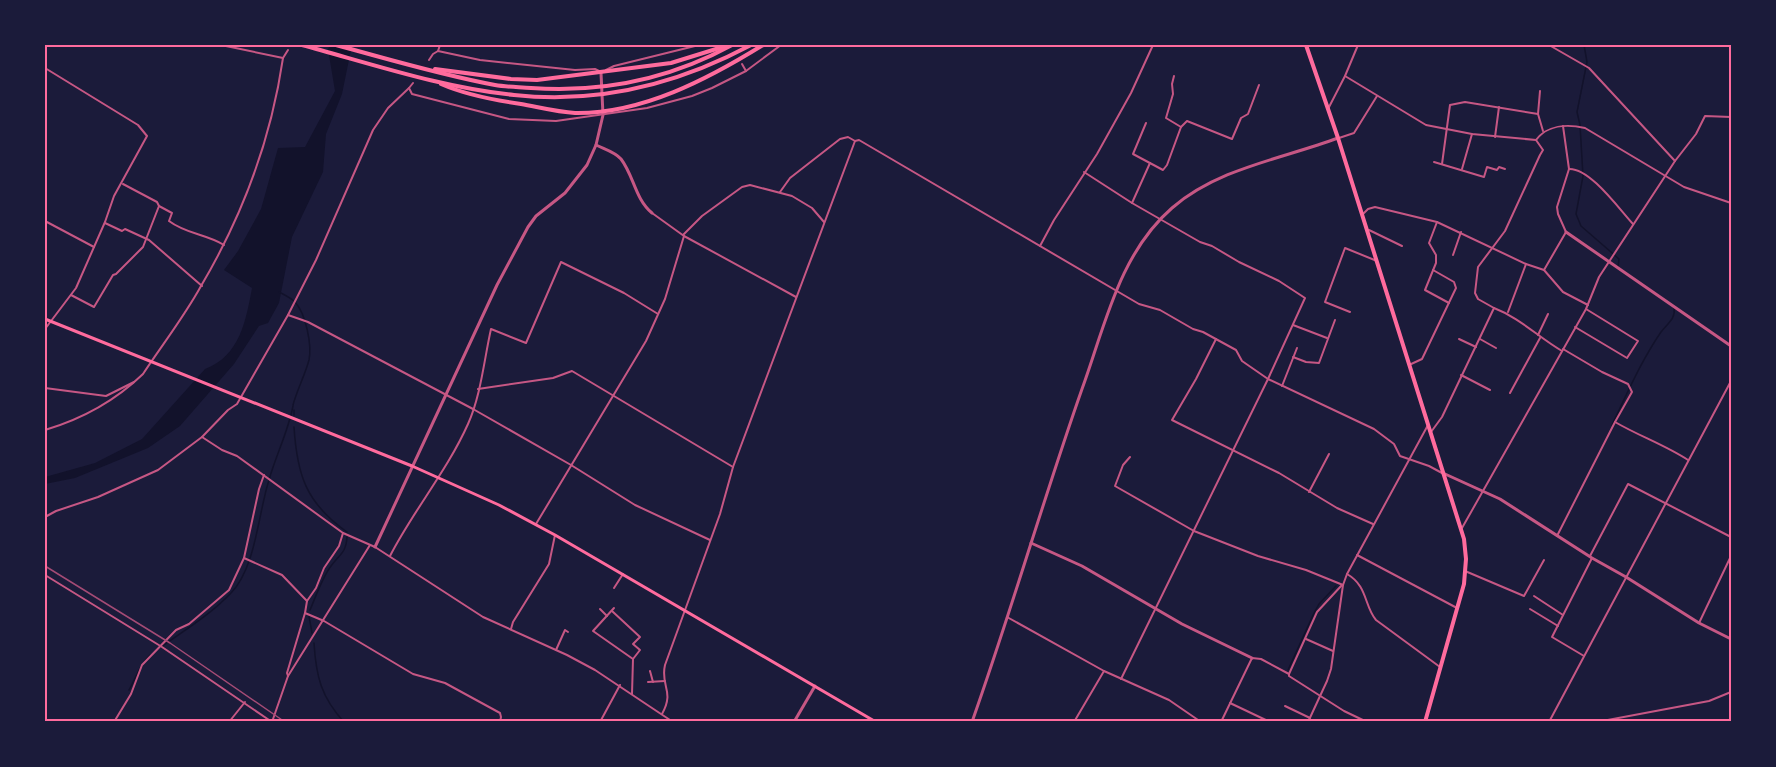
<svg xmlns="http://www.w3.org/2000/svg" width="1776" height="767" font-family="'Roboto Condensed',sans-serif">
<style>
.water{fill:#12122b}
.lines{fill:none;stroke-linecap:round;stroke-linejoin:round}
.stream{stroke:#12122b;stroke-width:1.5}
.minor{stroke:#c65784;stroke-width:2}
.tertiary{stroke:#c65784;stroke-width:3}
.secondary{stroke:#ff6b9d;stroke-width:3}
.trunk{stroke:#ff6b9d;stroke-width:4}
.rail{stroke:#a44b75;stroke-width:1.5}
.neatline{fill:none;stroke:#ff6b9d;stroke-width:2}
</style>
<rect width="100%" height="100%" fill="#1b1b3a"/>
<path class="water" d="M331,45h21l-10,49 -16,40 -3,38 -31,65 -13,66 -11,20 -9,3 -25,38 -54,62 -32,22 -73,30 -30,6v-7l50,-14 47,-24 63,-70c35,-13 41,-49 47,-81l-28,-18 14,-19 23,-42 17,-61 27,-1 30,-56 -7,-42z"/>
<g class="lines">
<g class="stream">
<path d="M1584,45l3,17 -10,50 3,13 3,51 -7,38 5,12 38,33 -1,8"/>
<path d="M279,292c6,3 12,6 16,10 11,12 17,43 14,58 -4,15 -12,30 -16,45"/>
<path d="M294,410v5"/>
<path d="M1612,425c15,-31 29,-64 49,-93 6,-8 15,-13 13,-24"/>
<path d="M294,427c3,48 12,76 53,105"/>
<path d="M310,610c6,-14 12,-32 21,-44 9,-12 15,-13 16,-29"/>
<path d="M309,616l3,17"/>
<path d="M314,643c2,33 7,54 30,79"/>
<path d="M161,647c24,-17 49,-32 70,-54 25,-26 27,-79 38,-113 7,-25 19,-48 24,-74"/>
<path d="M1288,670l26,-57 5,-9 17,-18"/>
<path d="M129,690c7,-12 10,-25 21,-35"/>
</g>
<g class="minor">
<path d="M221,45l62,13"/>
<path d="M1549,45l40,23 86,93"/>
<path d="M438,51l2,-6"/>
<path d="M429,60l4,-6 5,-3 42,9 95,10 20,-1 4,2"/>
<path d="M742,64l4,7"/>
<path d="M45,68l93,57 9,11 -33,60 -9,26 -29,66 -31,41"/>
<path d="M606,70l8,-4 85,-21"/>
<path d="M1174,76l-2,8 1,10 -7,24 15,9"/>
<path d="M1345,76l81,49 46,9 64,6"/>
<path d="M413,83l-4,5 3,6 97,25 47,2 91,-13 45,-12 20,-8 34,-17 35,-26"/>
<path d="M1540,91l-2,23 5,17"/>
<path d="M1328,109l17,-33 13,-31"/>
<path d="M1146,123l-13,31 30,16 4,-5 14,-38 6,-6 45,18 9,-21 7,-4 11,-29"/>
<path d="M1495,137l4,-30"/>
<path d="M1339,138l15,-5 23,-37"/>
<path d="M1536,140c11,-15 31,-16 49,-12l99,59 47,16"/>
<path d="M1434,162l50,15 3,-10 10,3 2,-3 6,2"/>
<path d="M1442,164l8,-59 15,-3 73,12"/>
<path d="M1462,169l10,-35"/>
<path d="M1569,169c21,-1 50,40 64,55"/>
<path d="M1084,172l48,31 68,39 12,4 27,16 40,19 26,17 -37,81 -147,300"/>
<path d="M780,192l10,-14 50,-39 8,-2 7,4 4,-1 280,164 21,6 33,19 10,3 33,18 6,11 26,18 106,50 20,15 6,12 29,10 13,7"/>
<path d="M1132,203l18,-40"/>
<path d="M159,206l13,7 -3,8c17,13 37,13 55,24"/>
<path d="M652,213l32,23 112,61"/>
<path d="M1363,214l5,-5 7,-2 62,15 89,42 18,6 19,22 25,13"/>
<path d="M45,221l49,26"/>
<path d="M1437,222l-8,21 7,12v8l-11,27 24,13"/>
<path d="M105,223l17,8 3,-2 24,11 53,46"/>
<path d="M1369,230l33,16"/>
<path d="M683,235l19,-19 40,-29 8,-2 42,11 20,12 12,14"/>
<path d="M1040,246l14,-26 43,-66 34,-61 22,-48"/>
<path d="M1453,255l8,-23"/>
<path d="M1544,270l22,-38 -8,-18 -1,-7 12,-38 -6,-43"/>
<path d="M71,295l23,12 19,-32 3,-1 27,-27 16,-41 -2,-4 -34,-18"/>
<path d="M1494,308c26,10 44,29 68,43"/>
<path d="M1350,312l-25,-10 20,-54 32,13"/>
<path d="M1508,312l18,-48"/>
<path d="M288,315l20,7 165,87 98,56 64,40 75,35"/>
<path d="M1293,325l34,13"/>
<path d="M1575,327l52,31 11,-17 -52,-32"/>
<path d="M1538,335l10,-21"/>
<path d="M1216,339l-20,40 -24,41 107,53 58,35 36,16"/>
<path d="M1459,339l17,8"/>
<path d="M1480,339l16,9"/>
<path d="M1563,349l39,23 26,12 4,8 -17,30c24,14 50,23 73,38"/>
<path d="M1293,357l13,5 13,1 16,-43"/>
<path d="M1409,365l13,-6 34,-71 -2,-6 -21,-12"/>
<path d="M1461,375l29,15"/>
<path d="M1282,386l15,-38"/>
<path d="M45,388l61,8 28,-14"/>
<path d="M478,389l75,-11 19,-7 161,96"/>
<path d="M1510,393l30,-55"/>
<path d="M45,430c37,-11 70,-29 98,-56 19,-29 41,-57 58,-88 42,-71 70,-146 82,-228l5,-8"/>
<path d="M1431,432l11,-15 52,-109 -16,-9 -3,-6 3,-26 27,-36 35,-76 3,-5 -7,-10"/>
<path d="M202,437l20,13 15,6 106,77 32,14 108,70 84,38 28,15 78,52"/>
<path d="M1130,457l-7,8 -8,21 79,45 64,25 48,14 37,15"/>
<path d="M1309,492l20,-38"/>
<path d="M45,517l11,-6 42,-14 60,-27 44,-33 26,-27 9,-6 51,-89 28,-55 57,-130 15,-22 21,-20"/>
<path d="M536,524l110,-183 19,-42 19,-63"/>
<path d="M1462,528l124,-219 13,-32 76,-116 21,-27 9,-18 26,1"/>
<path d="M343,533l-4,13 -15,22 -8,20 -9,13 -2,12 19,8 89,53 32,9 55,30 1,4 -1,5"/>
<path d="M1557,536l58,-114"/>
<path d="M1357,555l100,53"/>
<path d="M390,556c23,-45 57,-85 78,-132 13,-29 16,-64 23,-95l35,14 35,-81 63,31 34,21"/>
<path d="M1590,556l38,-72 103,53"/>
<path d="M244,558l38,17 25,26"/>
<path d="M1465,571l59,25 20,-36"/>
<path d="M1347,574c21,12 17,32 29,46l64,47"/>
<path d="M45,575l117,72 110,75"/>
<path d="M614,588l9,-14"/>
<path d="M1534,596l29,19"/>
<path d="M614,608l-21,23 40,28"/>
<path d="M600,609l7,7"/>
<path d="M1530,609l28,17"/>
<path d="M612,611l28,26 -7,7 7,6 -7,9 -1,35"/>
<path d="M1007,617l97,54 65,29 32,22"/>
<path d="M1699,623l32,-67"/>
<path d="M511,629l2,-7 36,-58 6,-29"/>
<path d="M1306,639l27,12"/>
<path d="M556,650l9,-20 3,2"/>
<path d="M1584,656l-32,-19 40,-79"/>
<path d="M650,671l3,11"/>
<path d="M1289,674l28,-62 25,-27"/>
<path d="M288,676l-1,-3 18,-60"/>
<path d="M648,682l17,-1"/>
<path d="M1230,703l40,19"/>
<path d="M1285,706l25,12"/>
<path d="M662,714c13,-23 -2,-28 3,-49l55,-151 13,-47 122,-326"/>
<path d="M114,722l17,-28 11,-29 34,-35 13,-6 40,-34 15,-32 15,-69 5,-14"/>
<path d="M229,722l16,-20"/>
<path d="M272,722l16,-46 82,-131"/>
<path d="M600,722l20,-37"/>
<path d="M1074,722l30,-51"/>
<path d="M1221,722l31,-64 9,1 28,15v2l55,35 23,11"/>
<path d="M1308,722l19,-41 4,-12 12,-84 4,-11 81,-149"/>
<path d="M1549,722l182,-341"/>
<path d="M1597,722l112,-21 22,-9"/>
</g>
<g class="tertiary">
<path d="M596,145c8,4 19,7 25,14 13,17 14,40 31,54"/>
<path d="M1566,232l165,114"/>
<path d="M1445,474l55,25 92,59 34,19 73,46 32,16"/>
<path d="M1031,543l51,23 100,58 70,34"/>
<path d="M375,547l122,-262 31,-58 8,-11 29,-23 22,-28 9,-20 7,-30 -2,-42"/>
<path d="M794,722l21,-36"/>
<path d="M972,722c39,-110 71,-222 110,-333 23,-63 37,-135 90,-181 46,-40 110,-49 166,-70"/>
</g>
<path class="secondary" d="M45,319l367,147 87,39 56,30 321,187"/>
<g class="trunk">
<path d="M302,45c70,19 141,43 212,50 83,9 164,-11 237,-50"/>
<path d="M336,45c52,14 105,30 159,40 11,2 24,2 36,3 71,5 139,-9 201,-43"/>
<path d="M1306,45l32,93 126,401 2,20 -2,25 -39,138"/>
<path d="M435,69l76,10 26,1 134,-17 58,-18"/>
<path d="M441,84c25,11 52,16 80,20 17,3 36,8 54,9 67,1 133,-34 188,-68"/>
</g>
<path class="rail" d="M45,566l125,77 115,79"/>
</g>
<rect width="1776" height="767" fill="none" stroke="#1b1b3a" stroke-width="93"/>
<rect x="46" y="46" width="1684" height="674" class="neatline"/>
</svg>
